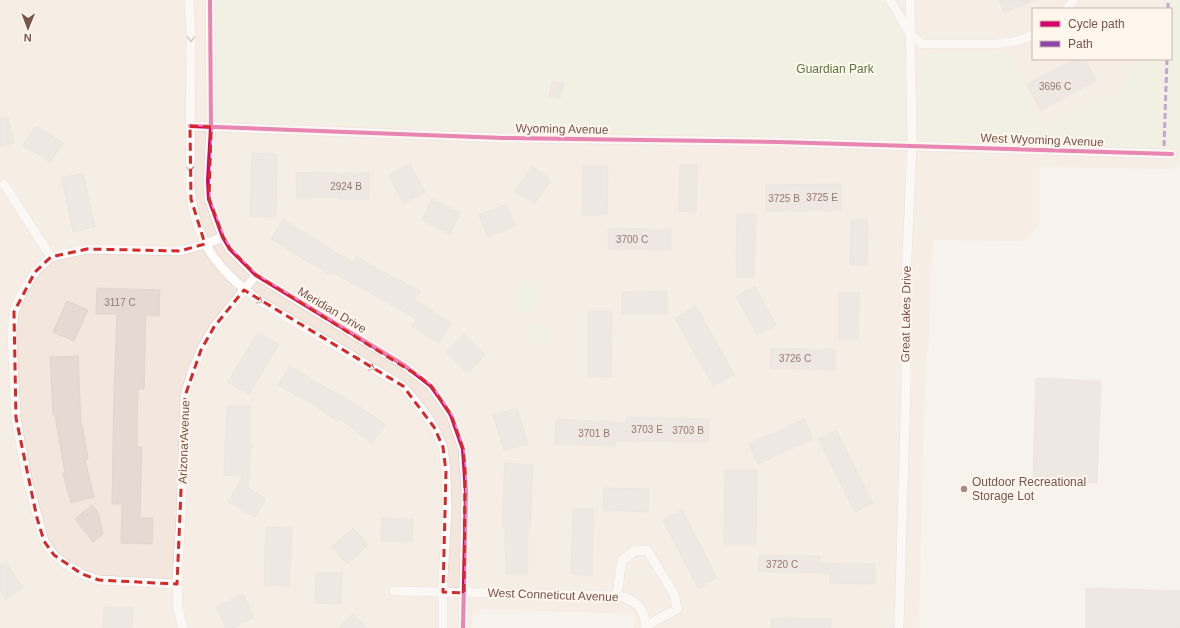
<svg xmlns="http://www.w3.org/2000/svg" width="1180" height="628" font-family="Helvetica,sans-serif">
<style>
.residential{fill:#f3e6dc;fill-rule:evenodd}
.park{fill:#e8efd7}
.building{fill:#e5d9d4;stroke:#e1d4ce}
.lines{fill:none;stroke-linecap:round;stroke-linejoin:round}
.minor-casing{stroke:#d7cdc8;stroke-width:10}
.minor{stroke:#fefdfc;stroke-width:9}
.quiet{stroke:#8e44ad;stroke-width:3;stroke-dasharray:6 3;stroke-linecap:butt}
.cycleway-casing{stroke:#fff6ee;stroke-width:6}
.cycleway{stroke:#d6006c;stroke-width:4}
.oneway{stroke:#ae9891}
.marked{fill:none;stroke:#d62828;stroke-width:3;stroke-dasharray:8 5;stroke-linejoin:round}
.poi-dot{fill:#a58b83;stroke:#fff6ee;stroke-width:1.5}
.labels{text-anchor:middle;dominant-baseline:central;stroke-width:4;stroke-linejoin:round;paint-order:stroke}
.number-label{font-size:10px;fill:#95786f}
.park-label{font-size:12px;fill:#58793f;stroke:#fff6ee}
.street-label{font-size:12px;fill:#78544a;stroke:#fff6ee}
.poi-label{font-size:12px;fill:#78544a;stroke:#fff6ee;text-anchor:start}
</style>
<rect width="100%" height="100%" fill="#f8f2ec"/>
<path class="residential" d="M0,0h1180v165l-9,4 -132,-2v60l-18,14 -88,-1 -1,24 -1,1 -2,85 -3,1 -7,277h-285l1,-14 -152,-5 -11,6 -1,13h-471zM1033,9h138v50h-138z"/>
<g class="park">
<path d="M214,0h670l23,28 -1,106 -3,6h-39l-495,-14 -153,-6z"/>
<path d="M1166,0h14v149l-255,-7 -6,-5 -1,-5 2,-68 3,-7 4,-4 85,-2 30,75 76,-34 24,-33h29v-50h-5z"/>
<path d="M516,281l24,1 -1,30h-6l-1,7h-4l-1,-7h-12z"/>
<path d="M529,324l25,1 -1,21h-24z"/>
</g>
<g class="building">
<path d="M999,0h36l-31,13z"/>
<path d="M1077,59h8l11,22 -56,29 -13,-26z"/>
<path d="M552,81l11,2 -3,15 -11,-2z"/>
<path d="M8,117l6,26 -14,3v-27z"/>
<path d="M36,126l27,17 -13,19 -27,-17z"/>
<path d="M252,153l25,1 -1,63 -26,-1z"/>
<path d="M410,164l15,28 -21,11 -15,-28z"/>
<path d="M680,165h17l-1,47 -17,-1z"/>
<path d="M532,166l19,14 -17,24 -19,-13z"/>
<path d="M583,166h25l-1,49h-25z"/>
<path d="M327,172v2l42,-1v26h-31v-2l-41,1 -1,-25z"/>
<path d="M83,173l12,54 -22,5 -11,-54z"/>
<path d="M841,184v26l-75,1v-26z"/>
<path d="M432,199l28,14 -10,21 -28,-14z"/>
<path d="M506,204l9,21 -27,12 -9,-22z"/>
<path d="M737,214h19l-2,63h-18z"/>
<path d="M283,219l70,44 3,-6 64,34 -5,9 36,23 -12,20 -27,-17 5,-7 -83,-46 -2,3 -61,-37z"/>
<path d="M851,219h17l-1,46h-17z"/>
<path d="M608,228l63,2v20l-63,-1z"/>
<path d="M755,286l21,39 -19,10 -21,-39z"/>
<path d="M97,288l63,2 -1,26 -13,-1 -2,74h-6l-1,58h5l-2,71h13l-1,26 -31,-1 1,-39h-10l2,-116 3,-74h-21z"/>
<path d="M667,291v23h-45v-22z"/>
<path d="M839,292h20l-1,47h-19z"/>
<path d="M67,301l21,9 -14,31 -21,-9z"/>
<path d="M696,306l38,68 -21,12 -38,-68z"/>
<path d="M588,311h24l-1,66 -23,-1z"/>
<path d="M258,332l21,12 -30,50 -21,-12z"/>
<path d="M464,334l21,21 -18,18 -21,-21z"/>
<path d="M771,348l64,2v20l-65,-2z"/>
<path d="M78,356l3,68h1l6,35 -3,1 9,37 -23,6 -8,-29 2,-1 -10,-58h-2l-3,-58z"/>
<path d="M289,366l71,41 25,18 -13,18 -33,-25 -2,3 -23,-16 -36,-20z"/>
<path d="M1036,378l65,3 -4,102 -64,-2z"/>
<path d="M227,406h23v38h1l-3,44 18,11 -11,18 -27,-15 15,-26 -19,-1z"/>
<path d="M517,408l11,36 -24,6 -11,-35z"/>
<path d="M626,417l83,2 -1,23 -92,-1v5l-61,-2 1,-25 70,4z"/>
<path d="M804,419l9,20 -55,25 -9,-20z"/>
<path d="M836,430l37,73 -18,9 -37,-73z"/>
<path d="M505,463l28,2 -3,63h-2v46h-22l-1,-47h-3z"/>
<path d="M725,470h32l-1,74h-32z"/>
<path d="M604,488l45,1 -1,23 -45,-2z"/>
<path d="M92,505l6,7 5,22 -10,8 -18,-23z"/>
<path d="M573,509h20l-1,66 -21,-1z"/>
<path d="M682,510l35,68 -19,10 -35,-68z"/>
<path d="M382,518l31,1 -1,23 -31,-1z"/>
<path d="M266,527l26,1 -3,58 -25,-1z"/>
<path d="M353,528l15,17 -21,19 -15,-17z"/>
<path d="M759,555l61,1v7l55,1v20l-45,-1v-10l-72,-1z"/>
<path d="M6,562l17,26 -17,11 -6,-9v-24z"/>
<path d="M316,573h26l-1,31 -26,-1z"/>
<path d="M1086,588l94,3v37h-94z"/>
<path d="M243,594l11,24 -22,10h-6l-10,-21z"/>
<path d="M104,607l29,1 -1,20h-29z"/>
<path d="M353,614l14,14h-29z"/>
<path d="M771,618l60,1v9h-60z"/>
</g>
<g class="lines">
<defs>
<g id="minor">
<path d="M189,0l2,34 -1,152c5,56 28,86 73,117l140,83 21,26 10,15 9,20 3,25 1,37 -4,70v49"/>
<path d="M210,0l1,127 -3,54 1,18 14,38 7,12 26,26 148,90 27,21 8,11 12,18 12,34 3,43 -3,136"/>
<path d="M890,0l21,35 11,9h74l21,-3 16,-6"/>
<path d="M1067,9l7,-9"/>
<path d="M190,126l313,12 275,4 394,12"/>
<path d="M4,184l47,73"/>
<path d="M177,584l-78,-4 -17,-6 -14,-8 -14,-11 -10,-14 -17,-63 -11,-60 -4,-84 2,-22 7,-17 14,-23 16,-15 36,-8 93,2 25,-7 18,-7"/>
<path d="M394,591l223,5c18,2 28,13 29,32"/>
<path d="M617,596l5,-36 13,-9 12,-1 27,44 3,15 -31,17"/>
<path d="M183,628l-5,-19 -1,-25 4,-70 4,-118 6,-21 10,-25 13,-23 42,-52"/>
<path d="M899,628l7,-242v-107l6,-134 -2,-145"/>
</g>
</defs>
<use href="#minor" class="minor-casing"/>
<use href="#minor" class="minor"/>
<g class="quiet">
<path d="M1168,9v-9"/>
<path d="M1164,146l3,-87"/>
</g>
<defs>
<g id="cycleway">
<path d="M210,0l1,127 -3,54 1,18 14,38 7,12 26,26 148,90 27,21 8,11 12,18 12,34 3,43 -3,136"/>
<path d="M190,126l313,12 275,4 394,12"/>
</g>
</defs>
<use href="#cycleway" class="cycleway-casing"/>
<use href="#cycleway" class="cycleway"/>
</g>
<defs><path id="oneway-chevron" d="M-2-3.5L2.5 0L-2 3.5" fill="none" stroke-width="1.6" stroke-linecap="round" stroke-linejoin="round"/></defs>
<g class="oneway">
<use href="#oneway-chevron" transform="translate(191 39) rotate(90)"/>
<use href="#oneway-chevron" transform="translate(190 169) rotate(91)"/>
<use href="#oneway-chevron" transform="translate(260 301) rotate(33)"/>
<use href="#oneway-chevron" transform="translate(372 368) rotate(31)"/>
</g>
<path d="M0 0H1180V628H0ZM190,126l21,1 -2,72 14,38 7,12 26,26 161,100 14,11 20,29 12,34 2,22 -1,122 -21,-1 3,-120 -3,-25 -9,-20 -31,-41 -159,-96 -30,37 -13,23 -16,46 -8,188 -78,-4 -17,-6 -28,-19 -10,-14 -7,-23 -21,-100 -2,-106 21,-40 16,-15 36,-8 93,2 25,-7 -14,-45z" fill="#f8f2ec" fill-opacity=".55" fill-rule="evenodd"/>
<path class="marked" d="M190,126l21,1 -2,72 14,38 7,12 26,26 161,100 14,11 20,29 12,34 2,22 -1,122 -21,-1 3,-120 -3,-25 -9,-20 -31,-41 -159,-96 -30,37 -13,23 -16,46 -8,188 -78,-4 -17,-6 -28,-19 -10,-14 -7,-23 -21,-100 -2,-106 21,-40 16,-15 36,-8 93,2 25,-7 -14,-45z"/>
<circle class="poi-dot" cx="964" cy="489" r="4"/>
<g class="labels">
<g class="number-label">
<text x="1055" y="86">3696 C</text>
<text x="346" y="186">2924 B</text>
<text x="822" y="197">3725 E</text>
<text x="784" y="198">3725 B</text>
<text x="632" y="239">3700 C</text>
<text x="120" y="302">3117 C</text>
<text x="795" y="358">3726 C</text>
<text x="647" y="429">3703 E</text>
<text x="688" y="430">3703 B</text>
<text x="594" y="433">3701 B</text>
<text x="782" y="564">3720 C</text>
</g>
<g class="park-label">
<text x="835" y="69">Guardian Park</text>
</g>
<g class="street-label">
<text transform="translate(562 129) rotate(1)">Wyoming Avenue</text>
<text transform="translate(1042 140) rotate(2)">West Wyoming Avenue</text>
<text transform="translate(332 310) rotate(31)">Meridian Drive</text>
<text transform="translate(906 314) rotate(-89)">Great Lakes Drive</text>
<text transform="translate(184 442) rotate(-88)">Arizona Avenue</text>
<text transform="translate(553 595) rotate(2)">West Conneticut Avenue</text>
</g>
<g class="poi-label">
<text x="972" y="482">Outdoor Recreational<tspan x="972" dy="14">Storage Lot</tspan></text>
</g>
</g>
<rect x="1032" y="8" width="140" height="52" fill="#fff6ee" stroke="#c9b5ac"/>
<rect x="1040" y="21" width="20" height="6" fill="#d6006c" stroke="#c9b5ac"/>
<text x="1068" y="28" font-size="12" fill="#78544a">Cycle path</text>
<rect x="1040" y="41" width="20" height="6" fill="#8e44ad" stroke="#c9b5ac"/>
<text x="1068" y="48" font-size="12" fill="#78544a">Path</text>
<g transform="translate(28 28) rotate(181)" stroke="#fff6ee" stroke-width="3" paint-order="stroke">
<path d="M0-3L7 15L0 10L-7 15Z" fill="#78544a"/>
<text y="-6" font-size="11" font-weight="bold" text-anchor="middle" fill="#78544a">N</text>
</g>
</svg>
